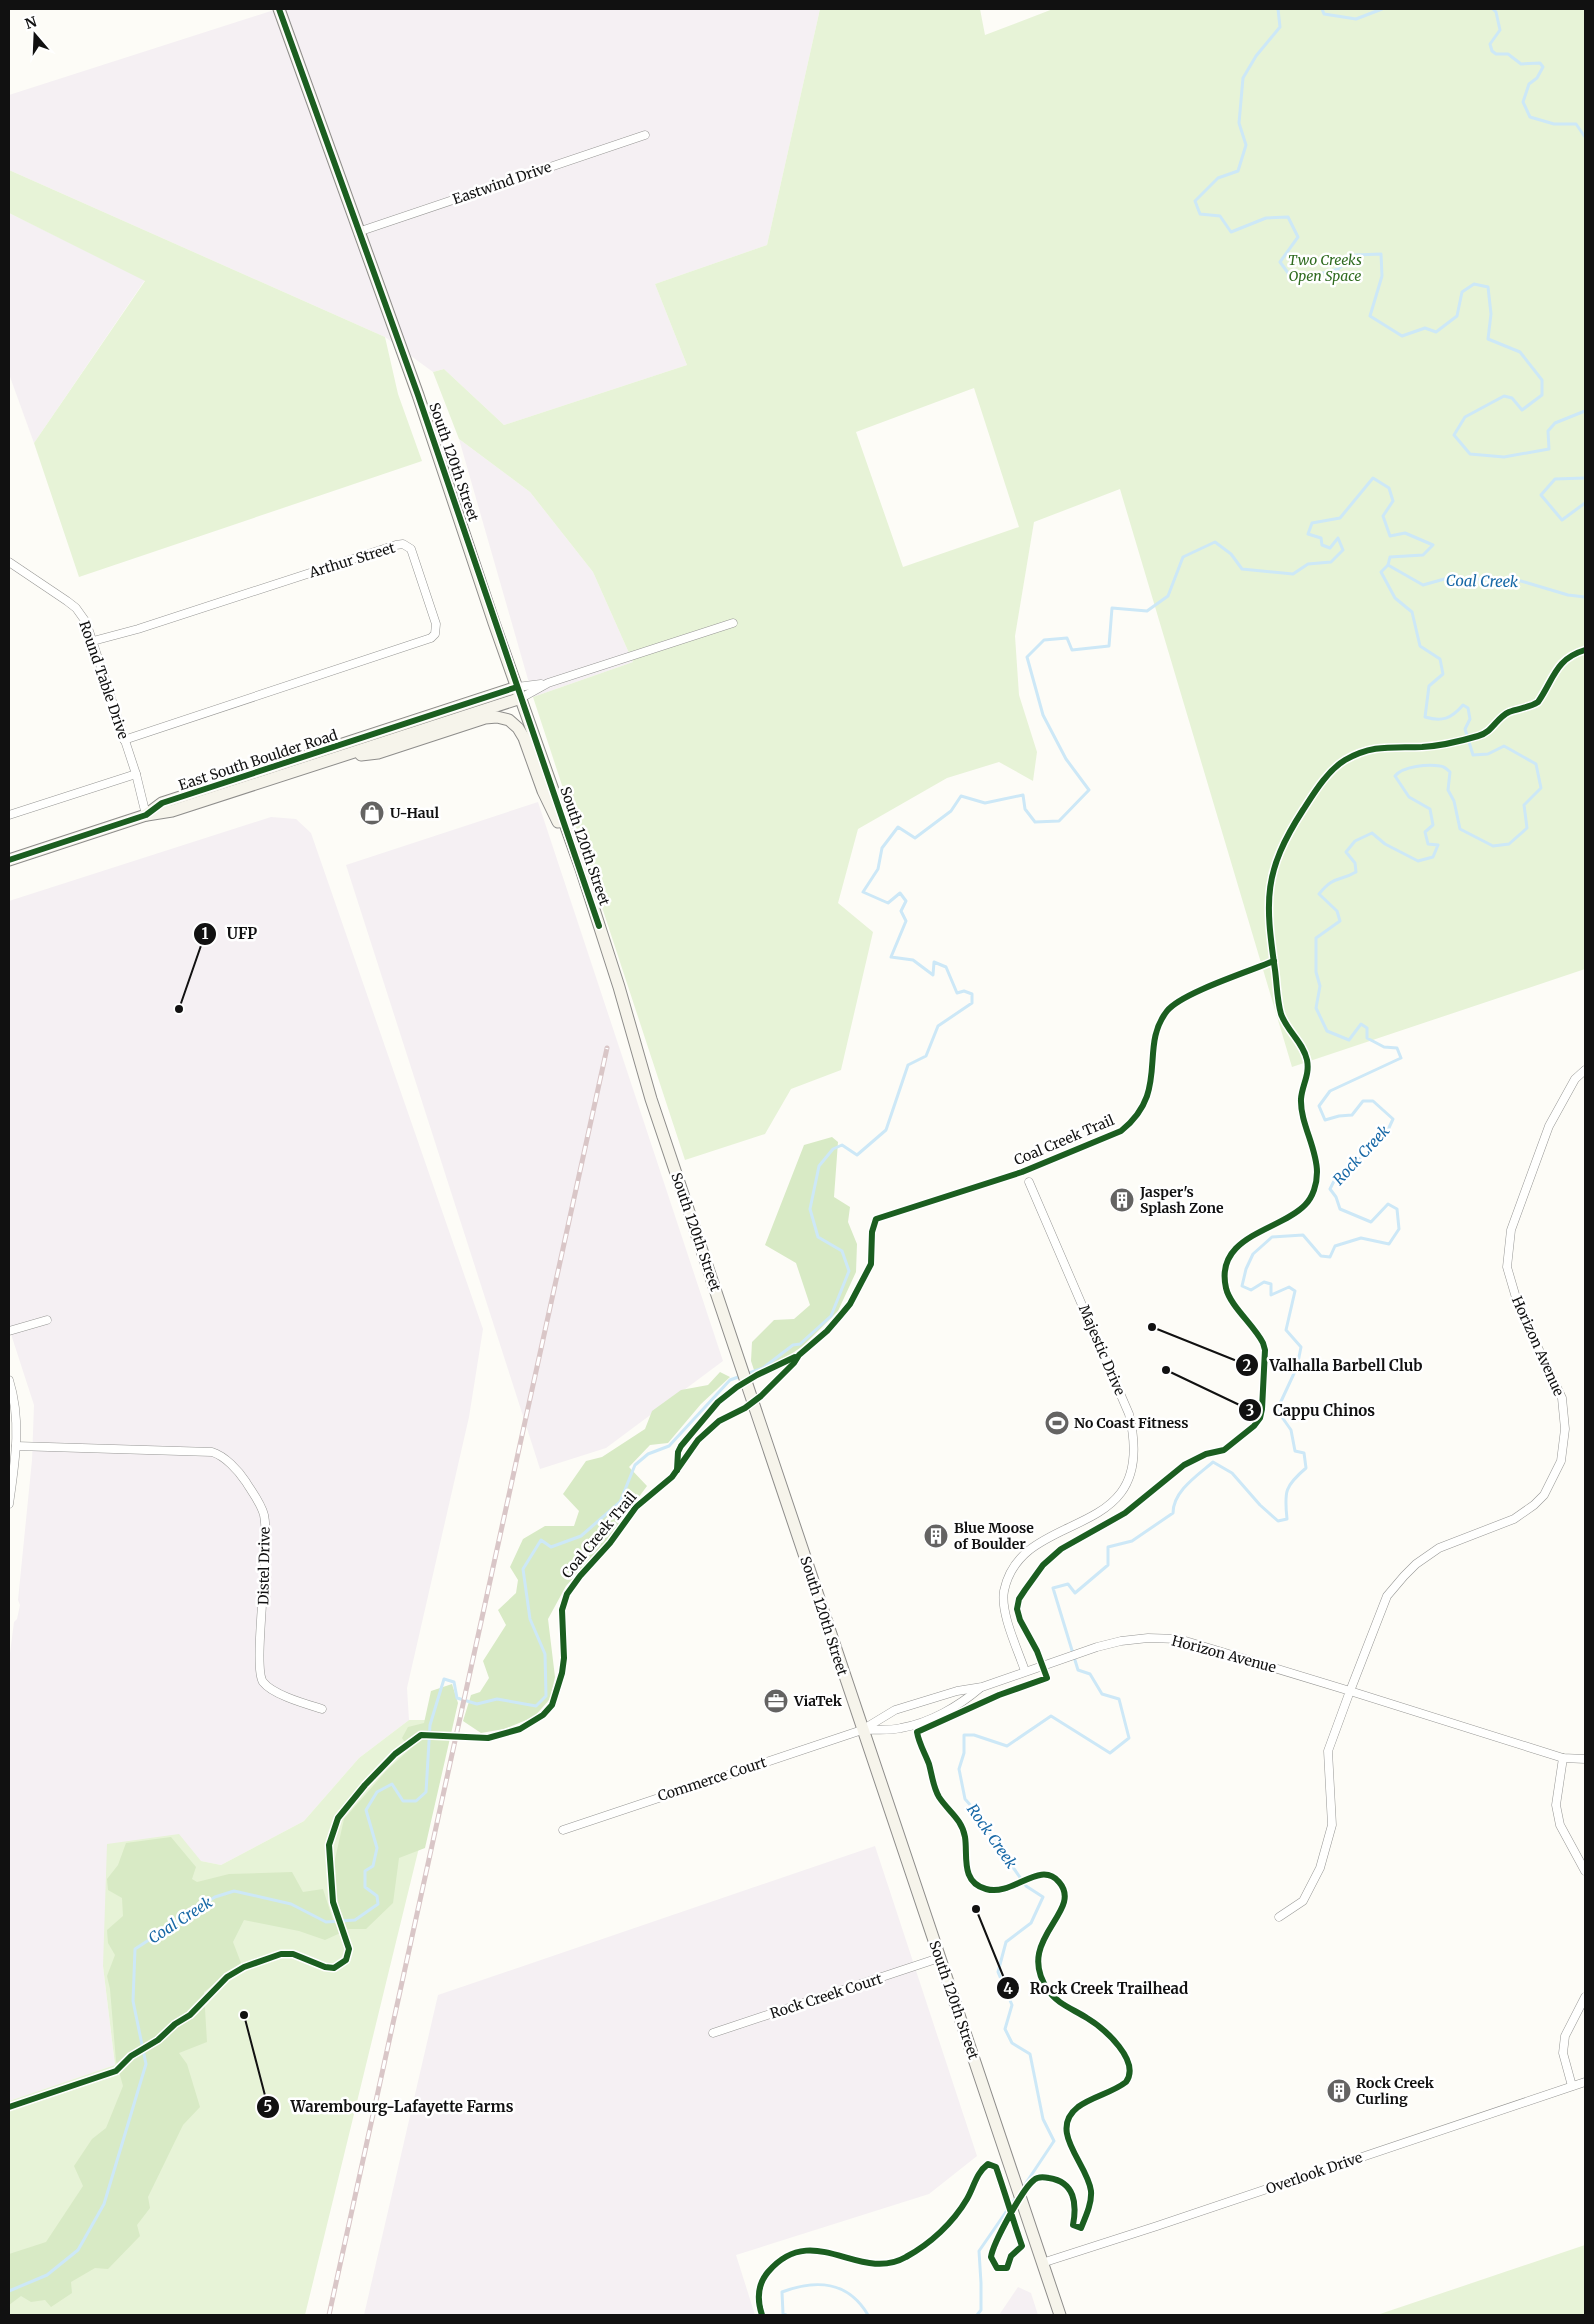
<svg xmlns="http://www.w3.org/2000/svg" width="1594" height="2324" font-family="Merriweather,serif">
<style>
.industrial{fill:#f5f0f3}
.green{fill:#e7f3d7;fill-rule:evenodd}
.forest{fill:#d8eac5}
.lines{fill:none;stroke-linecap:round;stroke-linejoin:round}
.stream{stroke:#cde8f7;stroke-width:3}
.minor-casing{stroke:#979795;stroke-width:9}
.secondary-casing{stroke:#8e8d8b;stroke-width:13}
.minor{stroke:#fffffe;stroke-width:8}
.secondary{stroke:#f6f4eb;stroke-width:11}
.rail-casing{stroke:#d9c6c7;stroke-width:5}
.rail{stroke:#fff;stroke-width:3;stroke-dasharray:9;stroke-linecap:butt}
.cycleway-casing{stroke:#fff;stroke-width:9}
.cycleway{stroke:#1b5e20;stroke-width:6}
.labels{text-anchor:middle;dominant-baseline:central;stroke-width:5;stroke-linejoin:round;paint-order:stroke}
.street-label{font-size:14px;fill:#111;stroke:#fff}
.park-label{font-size:14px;font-style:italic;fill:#2f6b1f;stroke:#fff}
.poi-label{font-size:14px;font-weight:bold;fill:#111;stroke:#fff;text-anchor:start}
.water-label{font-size:15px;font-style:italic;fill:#1768a6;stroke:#fff}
.leader{fill:none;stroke:#111;stroke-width:2}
.callout-dot{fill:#111;stroke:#fff;stroke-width:2}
.mark-label{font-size:15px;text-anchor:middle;font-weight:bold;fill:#fff}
.callout-label{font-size:15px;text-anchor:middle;font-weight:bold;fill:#111;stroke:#fff;stroke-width:5;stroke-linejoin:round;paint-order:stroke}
</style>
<rect width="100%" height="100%" fill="#fdfcf7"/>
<g class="industrial">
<path d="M277,9h543l-53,236 -112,39 32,81 -183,60 -60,-56 -11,3 -48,-35 -376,-167v-75z"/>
<path d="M9,213l136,67 -111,163 -25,-69z"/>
<path d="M459,439l71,53 63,80 40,90 -100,35z"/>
<path d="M538,802l185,559 -117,87 -66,21 -194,-604z"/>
<path d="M271,817l25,2 15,14 172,496 -14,88 -62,271 2,32 -50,38 -55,63 -83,44 -20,-4 -98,105 12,99 -106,36v-440l5,-39 3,-3 3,-14 -2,-5 14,-140 2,-55 -25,-77v-427z"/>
<path d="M875,1846l102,310 -48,38 -193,61 19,60h-391l74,-320z"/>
<path d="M1018,2287l13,6 7,22h-39z"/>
</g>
<g class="green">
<path d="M820,9h160l5,26 68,-26h532v960l-293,98 -172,-578 -86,33 -19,114 4,59 18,57 -4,29 -34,-19 -52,16 -89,51 -20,74 35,29 -32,138 -50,19 -26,45 -80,26 -152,-463 100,-35 -40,-90 -63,-80 -71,-53 -26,-67 11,-3 60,56 183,-60 -32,-81 112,-39zM974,388l45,139 -116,40 -47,-135z"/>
<path d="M9,170l376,167 13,57 24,67 -343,116 -45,-134 111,-162 -136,-68z"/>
<path d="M409,1720h38l-12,62 -130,533h-296v-214l106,-36 -12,-99 4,-122 72,-10 22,27 20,4 83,-44 55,-63z"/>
<path d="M1585,2245v70h-208z"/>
</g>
<g class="forest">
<path d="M832,1137l6,5 -4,55 16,10 -2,15 9,22 -1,28 -18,39 -35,35 -18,12 -30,15 -4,-12 1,-19 22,-22 20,-1 16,-14 -14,-42 -31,-18 39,-100z"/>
<path d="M720,1372l10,5 -29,27 -33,39 -18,2 -21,22 18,19 -46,62 -35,38 -18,33 7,58 -5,22 -16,18 -30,12 -23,4 -18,-12 8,-26 9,-3 9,-14 -6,-17 23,-36 -8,-15 18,-17 2,-13 -8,-13 13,-28 22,-13h29l5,-15 -16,-17 23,-33 16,-4 43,-28 7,-18 29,-21 27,-5z"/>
<path d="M452,1684l6,19 -33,145 -26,10 -6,45 -27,26h-17l-24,11 -26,-9 -55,-11 -11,22 8,21 -37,29 3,50 -28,11 8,11 13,43 -17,18 -35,72 2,11 -13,17 3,11 -32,33 -13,-1 -24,14 1,11 -21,14 -6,-7 -14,2 -10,-6 -12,9v-51l37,-12 37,-56 -9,-20 18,-27 14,-11 17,-42 -7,-25 -6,-72 -3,-13 8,-21 -7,-12 -1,-13 16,-14 -1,-18 -14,-8 -1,-11 11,-14 8,-22 45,-6 25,30 -4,12 5,3 32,-8 63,-2 11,20 20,-3 10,31 9,-2 -5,-13 -4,-37 11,-49 42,-48 24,-22 -8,-11 6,-11 16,-4 7,-32z"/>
</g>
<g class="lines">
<g class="stream">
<path d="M1278,9l2,18 -24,29 -13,22 -4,45 7,22 -8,26 -20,7 -23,23 5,13 20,2 11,16 35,-14 22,-1 10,20 -18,25 14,19 44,-12 17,-14 26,-1 1,22 -12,40 32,20 23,-8 11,4 21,-16 5,-24 12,-8 14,3 3,27 -3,25 32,13 22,28v15l-20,15 -10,-12 -8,-2 -39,21 -11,18 16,19 34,3 45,-8 -1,-18 7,-8 30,-12"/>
<path d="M1322,9l2,5 32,5 26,-10"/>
<path d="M1493,9l3,3 4,18 -10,14 2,7 4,3h12l13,10 19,-1 3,4 -6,11 -8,6 -6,18 7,15 24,7h22l9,13"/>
<path d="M1585,478l-30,1 -14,16 21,25 23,-17"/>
<path d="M1022,2189l32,-48 -11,-22 -13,-65 -18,-11 -7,-14 7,-24 -14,-33 8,-30 25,-19 12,-26 -17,-11 -32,-46 -14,-24 -15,-17 -6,-30 5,-16v-18h10l33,11 44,-30 59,37 19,-15 -10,-39 -17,-5 -12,-20 -12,-4 -25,-82 15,-4 7,9 33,-28v-18l24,-6 41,-28c0,-22 25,-38 40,-51l19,11 28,32 18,16 9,-2c-3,-28 -2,-33 19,-51l-2,-15 -9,-2 -4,-21 -14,-20 20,-43 4,-20 -15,-17 9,-39 -6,-4 -18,8v-11l-7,-2 -13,8 -9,-4 4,-17 7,-15 19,-17 31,-2 18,21 9,1 5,-11 26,-8 28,6 10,-15 -2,-20 -9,-5 -17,18 -31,-13 -4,-12 -6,-8 5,-10 7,-3 45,-44 6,-13 -20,-18h-10l-11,14 -13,1 -14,4 -6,-14 11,-15 71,-33 -4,-10 -13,-1 -17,-9v-10l-6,-4 -12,16 -22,-9 -11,-23 4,-22 -4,-14v-34l24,-17 -3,-10 -18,-17c15,-19 20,-12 37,-22l-1,-9 -9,-11 9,-11 17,-8 13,11 33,17 15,-4 5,-12 -10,-1 -3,-12 8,-7 -3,-16 -21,-12 -14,-21c8,-10 33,-12 45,-10 4,0 7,3 10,6l-2,18 6,11 6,28 33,17 16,-2 18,-16 -3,-23 17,-17 -5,-24 -32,-18 -16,8 -15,1 -8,-26 5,-10 -2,-11 -5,-3c-12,14 -21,17 -38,12l4,-31 14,-12 -3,-15 -20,-13 -8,-34 -17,-14 -14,-26 7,-7"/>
<path d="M9,2291l38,-16 31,-25 26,-46 42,-140 -13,-63 2,-52 80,-52 19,-6 57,13 35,18 29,-2 23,-16 -1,-8 -12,-9v-16l8,-5 4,-18 -11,-38 11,-18 15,-8 11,17h13l10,-9 4,-67 14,-46 10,3 3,16 20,6 20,-5 39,7 10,-10 -1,-42 -15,-35 -7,-50 18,-29 10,7 30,-11 39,-34 15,-37 13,-11 21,-8 61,-66 33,-12 30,-23 7,-1 31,-28 18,-45 -7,-20 -24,-14 -8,-28 9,-43 14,-17 9,-4 15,10 29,-25 22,-65 18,-9 12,-30 34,-23v-9l-8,-3 -7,2 -11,-26 -12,-5 -1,13 -20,-15 -22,-3 15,-36 -5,-10 5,-10 -6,-8 -12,10 -25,-11 15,-23 4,-21 16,-21 17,11 36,-27 10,-15 24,7 38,-8 2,14 10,13 24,-1 30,-31 -23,-31 -23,-44 -16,-58 17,-17 23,-2 5,12 37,-4 3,-38 35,3 21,-15 15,-39 32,-15 16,12 11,15 51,5 15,-10 23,-2 12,-12 -5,-12 -8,10 -8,-3 -1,-7 -13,-4 4,-11 28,-5 33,-40 16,10 4,13 -10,15 7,20 15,-3 28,12 -10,10 -33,2 -2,8 35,20 25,-7 73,3 47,14 17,2"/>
<path d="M786,2315l-3,-1 -1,-22c35,-13 66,-11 86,23"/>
<path d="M977,2315l4,-5v-27l-2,-32 38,-55"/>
</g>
<defs>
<g id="minor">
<path d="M358,232l287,-97"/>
<path d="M9,562l58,39 9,7 10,14 50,152 10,41"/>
<path d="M93,641l45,-12 258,-84 7,-1 8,5 25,75 -1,10 -4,4 -307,102"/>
<path d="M517,687l24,-3"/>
<path d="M521,698l27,-15 185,-60"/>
<path d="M9,815l127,-41"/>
<path d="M1585,1070l-10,9 -26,47 -38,104 -4,37 12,41 43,90 3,31 -4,32 -17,34 -10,10 -20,14 -75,29 -23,16 -12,12 -17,20 -37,95 213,67 22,1"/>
<path d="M9,1331l38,-11"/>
<path d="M9,1380c13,41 6,82 0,124"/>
<path d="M16,1446l196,6c13,4 26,18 34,30 6,10 15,21 18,33 7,33 -12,151 -1,167 10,13 43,22 59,27"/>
<path d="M1025,1671c-7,-21 -25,-58 -21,-80 18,-87 157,-44 125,-177l-100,-232"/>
<path d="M863,1730c12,-1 26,1 38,-2 29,-5 58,-22 79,-40"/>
<path d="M1563,1758l-7,47 4,20 25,46"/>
<path d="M563,1830l299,-100 33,-20 62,-19 25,-4 115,-40 24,-6 27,-3 31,1 171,52 -22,60 4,74 -12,43 -17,33 -24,16"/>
<path d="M713,2033l226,-75"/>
<path d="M1572,2086l-9,-33 2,-17 20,-39"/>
<path d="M1042,2263l115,-37 428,-144"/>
</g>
<g id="secondary">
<path d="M279,9l139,386 76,228 87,246 38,118 32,112 409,1216"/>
<path d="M361,755l17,-2 107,-35 12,-1 12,3 9,8 6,10 19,53 15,31"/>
<path d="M147,815l25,-4 349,-113"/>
<path d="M9,860l137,-45 16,-12 355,-116"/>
</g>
</defs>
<use href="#minor" class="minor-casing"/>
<use href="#secondary" class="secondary-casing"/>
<use href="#minor" class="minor"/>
<use href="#secondary" class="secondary"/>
<defs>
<path id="rail" d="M329,2315l278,-1267"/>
</defs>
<use href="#rail" class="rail-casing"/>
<use href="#rail" class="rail"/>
<defs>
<g id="cycleway">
<path d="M279,9l139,386 181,531"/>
<path d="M9,860l137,-45 16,-12 355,-116"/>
<path d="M677,1470l1,-18 3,-6 37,-44 19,-15 20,-12 38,-18"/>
<path d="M9,2107l107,-36 15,-15 27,-16 17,-16 15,-9 37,-38 17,-10 37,-13h12l32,13 9,1 12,-8 3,-11 -16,-47 -4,-57 9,-27 27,-33 30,-31 26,-19 67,3 32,-9 23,-14 9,-10 10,-32 2,-15 -2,-48 5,-16 13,-18 30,-33 26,-36 36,-30 26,-37 21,-19 26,-13 16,-12 33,-33 5,-8 28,-24 13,-15 10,-12 21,-40 1,-32 4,-13 146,-47 99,-41c50,-40 17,-83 46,-120 14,-18 83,-40 107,-50"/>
<path d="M762,2315c-5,-15 -5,-30 6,-43 45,-53 91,12 138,-15 24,-13 47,-34 61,-58 7,-12 9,-26 21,-35l8,3c9,26 17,53 26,79l-11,10 -4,12h-10l-6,-11c2,-14 32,-69 43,-77 4,-4 10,-3 15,-2 26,4 28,26 24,47l8,3c5,-12 11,-25 10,-37 -3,-27 -44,-60 -13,-84 15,-11 34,-14 48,-25 15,-21 -21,-53 -39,-64 -14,-9 -30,-14 -39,-28 -35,-51 37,-78 11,-108 -19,-23 -46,15 -73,7 -26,-7 -18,-34 -21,-52 -3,-18 -17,-26 -26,-40 -6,-10 -7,-22 -10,-33 -4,-11 -10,-20 -12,-32l82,-37 48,-17 -10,-27 -17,-31 -3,-11 2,-10 6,-9 18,-25 18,-16 64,-36 59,-48 22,-11 18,-4 30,-24 6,-8 2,-9 3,-59 -2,-7c-9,-18 -33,-37 -37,-55 -12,-53 54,-57 79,-83 8,-8 12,-21 12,-33 0,-24 -17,-49 -16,-73 1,-14 9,-24 6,-39 -4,-18 -20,-29 -26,-46 -4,-14 -4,-29 -6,-44 -10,-70 -12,-98 28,-160 11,-17 24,-39 42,-50 28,-16 47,-12 77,-13 18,-1 39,-6 56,-11 15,-4 18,-18 31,-24 10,-4 20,-4 29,-10 16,-23 17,-43 47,-52"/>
</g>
</defs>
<use href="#cycleway" class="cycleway-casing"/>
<use href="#cycleway" class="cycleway"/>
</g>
<defs>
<symbol id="shop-disc" viewBox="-11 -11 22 22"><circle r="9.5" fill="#646362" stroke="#fff"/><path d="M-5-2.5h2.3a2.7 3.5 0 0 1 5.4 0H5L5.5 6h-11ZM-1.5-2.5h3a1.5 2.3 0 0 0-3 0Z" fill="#fff"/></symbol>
<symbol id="building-disc" viewBox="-11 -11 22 22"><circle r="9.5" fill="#646362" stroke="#fff"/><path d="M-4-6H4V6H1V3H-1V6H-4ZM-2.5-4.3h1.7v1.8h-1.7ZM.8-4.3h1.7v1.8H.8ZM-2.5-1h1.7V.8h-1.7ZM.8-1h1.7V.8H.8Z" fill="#fff"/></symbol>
<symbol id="stadium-disc" viewBox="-11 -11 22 22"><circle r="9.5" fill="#646362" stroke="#fff"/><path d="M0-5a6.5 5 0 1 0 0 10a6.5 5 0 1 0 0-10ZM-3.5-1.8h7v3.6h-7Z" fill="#fff"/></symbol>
<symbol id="office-disc" viewBox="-11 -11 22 22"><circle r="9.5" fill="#646362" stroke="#fff"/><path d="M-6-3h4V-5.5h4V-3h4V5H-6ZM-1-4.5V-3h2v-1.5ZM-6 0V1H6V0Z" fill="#fff"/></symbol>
</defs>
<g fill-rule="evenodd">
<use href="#shop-disc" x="358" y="799" width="28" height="28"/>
<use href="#building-disc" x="1108" y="1186" width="28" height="28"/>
<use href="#stadium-disc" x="1043" y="1409" width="28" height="28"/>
<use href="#building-disc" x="922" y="1522" width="28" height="28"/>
<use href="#office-disc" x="762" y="1687" width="28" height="28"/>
<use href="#building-disc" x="1325" y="2077" width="28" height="28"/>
</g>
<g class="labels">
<g class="street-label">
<text transform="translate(502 183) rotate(-19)">Eastwind Drive</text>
<text transform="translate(454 462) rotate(71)">South 120th Street</text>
<text transform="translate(352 560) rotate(-17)">Arthur Street</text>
<text transform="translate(104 680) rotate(71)">Round Table Drive</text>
<text transform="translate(258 760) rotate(-18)">East South Boulder Road</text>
<text transform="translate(585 846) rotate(71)">South 120th Street</text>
<text transform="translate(1064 1140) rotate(-23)">Coal Creek Trail</text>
<text transform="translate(696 1232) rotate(71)">South 120th Street</text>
<text transform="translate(1538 1346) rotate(66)">Horizon Avenue</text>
<text transform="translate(1102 1350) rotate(67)">Majestic Drive</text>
<text transform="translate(599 1535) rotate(-50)">Coal Creek Trail</text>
<text transform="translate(264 1566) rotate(-89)">Distel Drive</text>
<text transform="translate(824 1616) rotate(72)">South 120th Street</text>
<text transform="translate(1224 1654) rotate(15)">Horizon Avenue</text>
<text transform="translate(712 1779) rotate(-18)">Commerce Court</text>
<text transform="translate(826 1996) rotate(-18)">Rock Creek Court</text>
<text transform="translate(954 2000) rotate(71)">South 120th Street</text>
<text transform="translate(1314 2173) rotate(-19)">Overlook Drive</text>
</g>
<g class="park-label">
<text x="1325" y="260">Two Creeks<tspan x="1325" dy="16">Open Space</tspan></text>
</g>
<g class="poi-label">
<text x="390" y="813">U-Haul</text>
<text x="1140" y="1192">Jasper's<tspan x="1140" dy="16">Splash Zone</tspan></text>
<text x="1074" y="1423">No Coast Fitness</text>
<text x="954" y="1528">Blue Moose<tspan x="954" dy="16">of Boulder</tspan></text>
<text x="794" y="1701">ViaTek</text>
<text x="1356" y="2083">Rock Creek<tspan x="1356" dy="16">Curling</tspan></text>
</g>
<g class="water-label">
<text transform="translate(1482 581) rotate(1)">Coal Creek</text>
<text transform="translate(1361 1155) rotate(-47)">Rock Creek</text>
<text transform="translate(992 1836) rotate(55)">Rock Creek</text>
<text transform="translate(180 1920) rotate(-33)">Coal Creek</text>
</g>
</g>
<path class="leader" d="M179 1009L205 934M1152 1327L1247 1365M1166 1370L1250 1410M976 1909L1008 1988M244 2015L268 2107"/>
<g class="callout-dot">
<circle cx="179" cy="1009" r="5"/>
<circle cx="1152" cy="1327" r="5"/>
<circle cx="1166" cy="1370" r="5"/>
<circle cx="976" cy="1909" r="5"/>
<circle cx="244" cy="2015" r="5"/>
<circle cx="205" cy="934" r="12"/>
<circle cx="1247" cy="1365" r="12"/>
<circle cx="1250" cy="1410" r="12"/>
<circle cx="1008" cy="1988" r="12"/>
<circle cx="268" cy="2107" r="12"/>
</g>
<g class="mark-label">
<text x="205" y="939">1</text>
<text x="1247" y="1371">2</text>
<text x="1250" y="1416">3</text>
<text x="1008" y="1994">4</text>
<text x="268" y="2112">5</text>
</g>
<g class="callout-label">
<text x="242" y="939">UFP</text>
<text x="1346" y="1371">Valhalla Barbell Club</text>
<text x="1324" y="1416">Cappu Chinos</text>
<text x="1109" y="1994">Rock Creek Trailhead</text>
<text x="402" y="2112">Warembourg-Lafayette Farms</text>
</g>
<rect width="1594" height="2324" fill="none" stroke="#111111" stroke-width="20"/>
<g transform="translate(35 35) rotate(341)" stroke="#ffffff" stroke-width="4" paint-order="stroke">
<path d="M0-4L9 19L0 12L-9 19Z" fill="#111111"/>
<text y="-8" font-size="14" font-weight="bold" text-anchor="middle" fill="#111111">N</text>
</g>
</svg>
